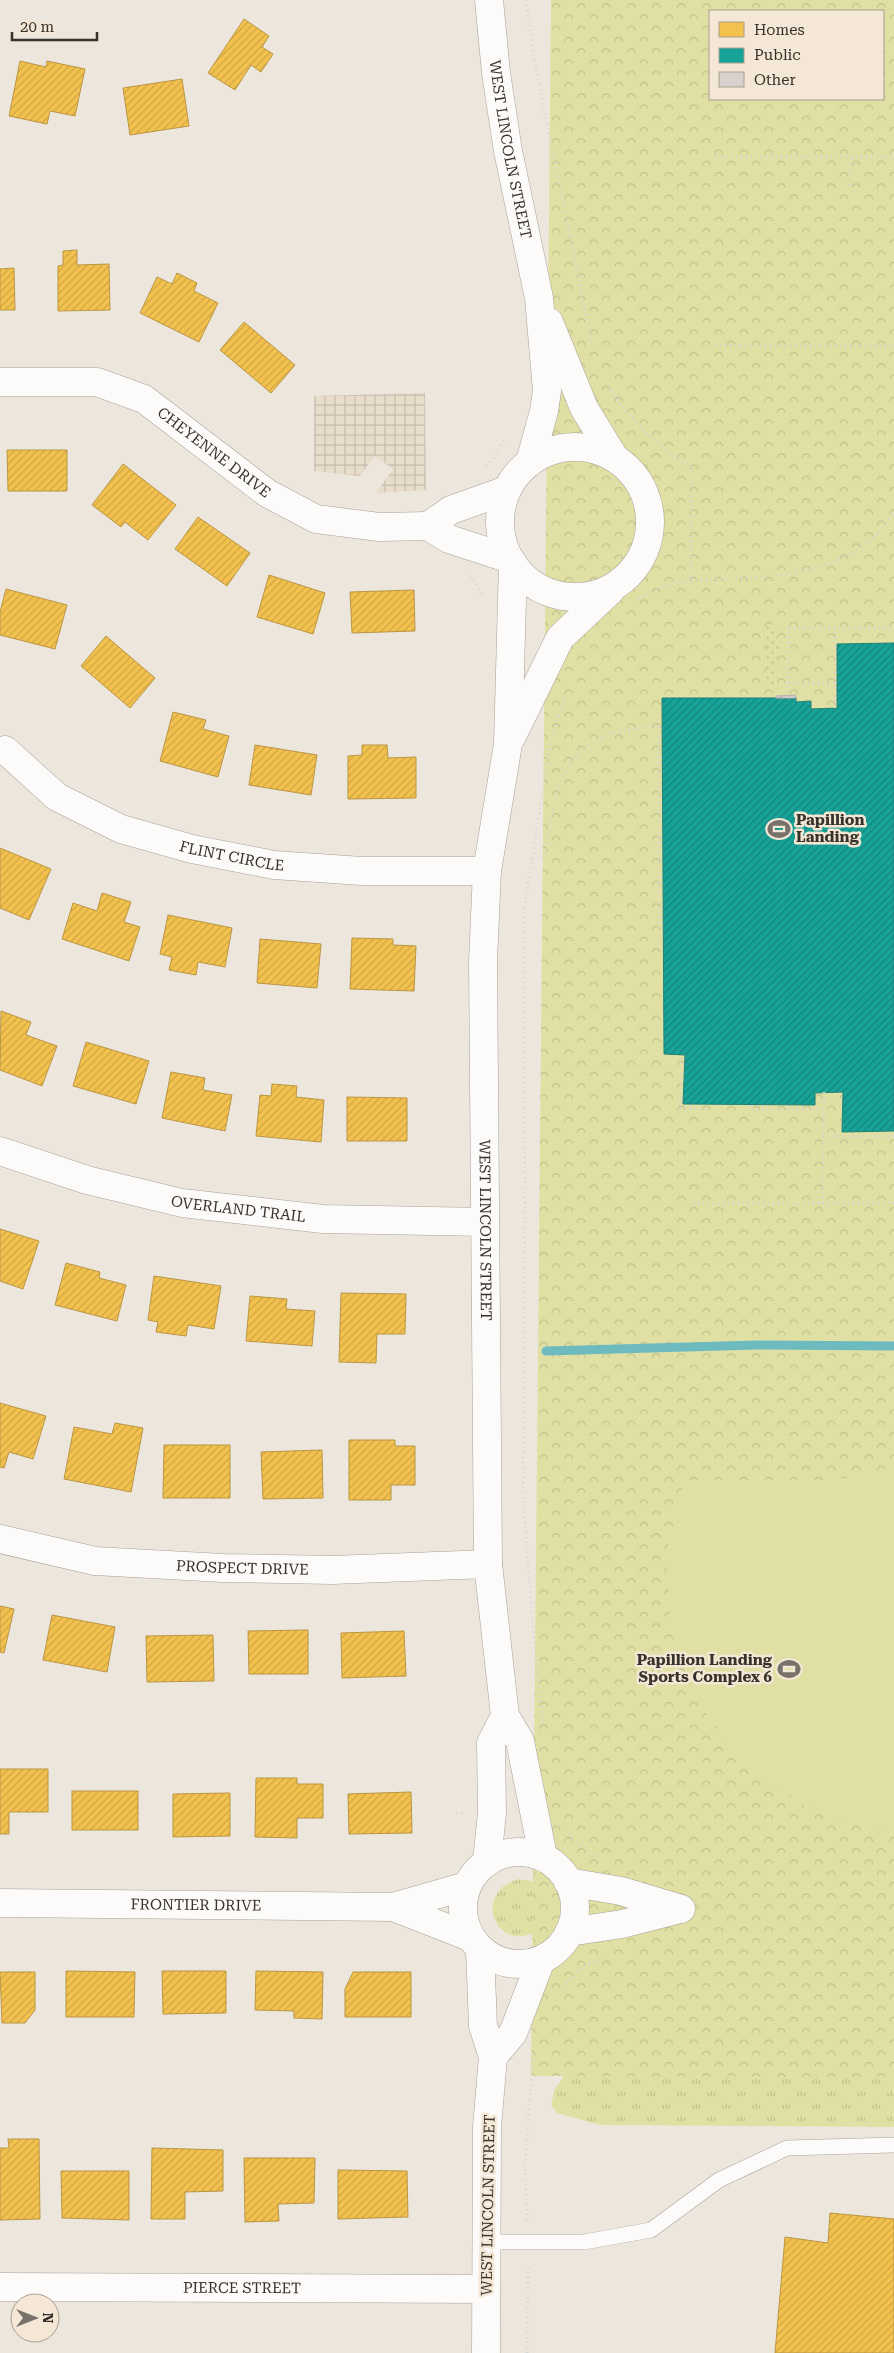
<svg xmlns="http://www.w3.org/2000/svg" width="894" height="2353" font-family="'Roboto Serif',serif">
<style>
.industrial{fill:url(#industrial-grid)}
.grass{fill:url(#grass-tufts)}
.park{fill:url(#park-crowns);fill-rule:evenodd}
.garden{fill:url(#garden-dots)}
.pitch{fill:#e0e0a4}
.homes{fill:url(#homes-hatch);stroke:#ba9644}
.public{fill:url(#public-hatch);stroke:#218177}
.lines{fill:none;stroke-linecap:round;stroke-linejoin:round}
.stream{stroke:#6dbbbf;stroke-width:9}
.building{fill:url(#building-hatch);stroke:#b7b0ad}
.lane-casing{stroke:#a6a199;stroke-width:16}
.street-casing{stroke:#a6a199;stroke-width:29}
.secondary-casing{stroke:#a6a199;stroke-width:29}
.path{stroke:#d8d6d3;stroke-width:3;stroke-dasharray:1 4;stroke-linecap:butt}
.lane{stroke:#fcfbfa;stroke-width:15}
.street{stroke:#fcfbfa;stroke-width:28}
.secondary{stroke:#fcfbfa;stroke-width:28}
.labels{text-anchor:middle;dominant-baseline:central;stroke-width:5;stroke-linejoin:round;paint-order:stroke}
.street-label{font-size:15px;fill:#37322b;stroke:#f4e7d5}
.poi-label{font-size:15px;font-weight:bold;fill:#37322b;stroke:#f4e7d5;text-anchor:start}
</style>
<defs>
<pattern id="industrial-grid" width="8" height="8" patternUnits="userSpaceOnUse" patternTransform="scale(1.25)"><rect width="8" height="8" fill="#e8dccb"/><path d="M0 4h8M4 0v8" fill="none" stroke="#c8bdae"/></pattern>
<pattern id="grass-tufts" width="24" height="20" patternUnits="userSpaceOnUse" patternTransform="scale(1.25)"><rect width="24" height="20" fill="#e0e0a4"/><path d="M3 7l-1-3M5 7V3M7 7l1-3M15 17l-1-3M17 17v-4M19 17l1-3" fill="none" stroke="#c1c18d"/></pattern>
<pattern id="park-crowns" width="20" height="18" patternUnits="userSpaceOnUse" patternTransform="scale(1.25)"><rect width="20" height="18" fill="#e0e0a4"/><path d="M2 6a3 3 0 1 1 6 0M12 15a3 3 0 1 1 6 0" fill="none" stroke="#c1c18d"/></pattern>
<pattern id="garden-dots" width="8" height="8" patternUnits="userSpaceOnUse" patternTransform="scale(1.25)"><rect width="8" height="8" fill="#e0e0a4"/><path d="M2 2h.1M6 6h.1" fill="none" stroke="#c1c18d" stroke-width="1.8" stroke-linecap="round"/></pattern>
<pattern id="homes-hatch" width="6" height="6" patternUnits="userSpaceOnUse" patternTransform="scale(1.25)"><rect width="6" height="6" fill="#f2c14e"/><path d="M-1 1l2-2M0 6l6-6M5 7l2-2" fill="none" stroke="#d0a644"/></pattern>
<pattern id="public-hatch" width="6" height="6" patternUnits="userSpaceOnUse" patternTransform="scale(1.25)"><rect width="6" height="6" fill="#17a398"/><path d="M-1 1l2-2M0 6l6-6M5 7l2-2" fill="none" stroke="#16857c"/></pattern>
<pattern id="building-hatch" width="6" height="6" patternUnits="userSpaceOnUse" patternTransform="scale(1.25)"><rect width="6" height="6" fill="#d7d0cd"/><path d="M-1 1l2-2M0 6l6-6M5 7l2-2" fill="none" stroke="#b9b3b0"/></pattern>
</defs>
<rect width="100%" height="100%" fill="#ede6dc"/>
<path class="industrial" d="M425,393l1,97 -50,3 17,-24 -18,-13 -15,20 -46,-5v-75z"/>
<g class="grass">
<path d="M519,1879l12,2 9,6 1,42c-45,29 -71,-37 -22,-50z"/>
<path d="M894,2004v123l-294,-2 -43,-12 -6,-8 4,-16 18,-26z"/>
</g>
<path class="park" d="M551,0h343v2077l-363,-1zM710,11h173v88h-173z"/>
<path class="garden" d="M767,625h10v16h5v11h-5v33h-10z"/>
<path class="pitch" d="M894,1473v357l-24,-1 -66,-24 -57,-42 -48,-58 -28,-72 -5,-78 18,-75h141z"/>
<g class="homes">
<path d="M244,19l25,17 -7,11 11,7 -12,18 -10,-7 -16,25 -27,-17z"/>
<path d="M20,61l26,6 1,-6 38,8 -10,47 -25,-5 -3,13 -38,-8z"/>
<path d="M182,79l7,47 -59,9 -7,-47z"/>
<path d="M77,250v15l32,-1 1,46 -52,1v-45l5,-1v-14z"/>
<path d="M14,268l1,42h-15v-41z"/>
<path d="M177,273l20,10 -3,8 24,12 -19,39 -59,-29 17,-36 15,7z"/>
<path d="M244,322l51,43 -24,28 -51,-43z"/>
<path d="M7,450h60v41h-59z"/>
<path d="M123,464l53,41 -28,35 -23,-18 -4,5 -29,-22z"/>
<path d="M198,517l52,36 -23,33 -52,-37z"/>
<path d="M269,575l56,18 -12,41 -56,-17z"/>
<path d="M6,589l61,16 -12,44 -55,-14v-23z"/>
<path d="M414,590l1,41 -63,2 -2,-41z"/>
<path d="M106,636l49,42 -25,30 -49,-42z"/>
<path d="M173,712l33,8 -3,9 26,7 -11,41 -58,-16z"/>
<path d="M255,745l62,10 -6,40 -62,-10z"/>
<path d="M362,745h25l1,13 28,-1v41l-68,1v-43l14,-1z"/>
<path d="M0,848l51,21 -22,51 -29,-12z"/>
<path d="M102,893l29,9 -7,20 16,5 -11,34 -67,-22 11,-36 24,8z"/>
<path d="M168,915l64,13 -7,39 -27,-5 -2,13 -27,-5 3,-13 -12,-3z"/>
<path d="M352,938l41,1v6l23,1 -2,45 -64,-2z"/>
<path d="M260,939l61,5 -4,44 -60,-5z"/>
<path d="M1,1011l30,11 -5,13 31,11 -15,40 -42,-16z"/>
<path d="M86,1042l63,19 -13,43 -63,-18z"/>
<path d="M171,1072l34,6 -2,12 29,5 -7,36 -63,-13z"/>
<path d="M272,1084l25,2 -1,11 28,3 -3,42 -65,-6 4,-41 11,1z"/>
<path d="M347,1097l60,1v43h-60z"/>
<path d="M0,1229l39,12 -16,48 -23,-8z"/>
<path d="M66,1263l34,9 -1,6 27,7 -9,36 -62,-16z"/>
<path d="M154,1276l67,10 -7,43 -26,-4 -2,11 -30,-4 2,-10 -10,-2z"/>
<path d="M341,1293l65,1 -1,40h-28l-1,29 -37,-1z"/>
<path d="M250,1296l37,3 -1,10 29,2 -3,35 -66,-5z"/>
<path d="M0,1403l46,13 -13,43 -24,-7 -5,16 -4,-1z"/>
<path d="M115,1423l28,5 -12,64 -67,-13 10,-52 38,7z"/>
<path d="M349,1440h46v6h20v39h-24v15h-42z"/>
<path d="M164,1445h66v53h-67z"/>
<path d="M322,1450l1,48 -60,1 -2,-47z"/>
<path d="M0,1606l14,3 -10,44 -4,-1z"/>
<path d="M52,1615l63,12 -8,45 -64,-12z"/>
<path d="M308,1630v44h-59l-1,-43z"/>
<path d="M404,1631l2,45 -64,2 -1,-45z"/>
<path d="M213,1635l1,46 -67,1 -1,-46z"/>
<path d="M0,1769h48v43h-39v22h-9z"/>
<path d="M256,1778h41v6h26v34h-26v20l-42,-1z"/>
<rect x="72" y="1791" width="66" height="39"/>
<path d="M411,1792l1,41 -63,1 -1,-40z"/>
<path d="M230,1793v43l-57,1v-43z"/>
<path d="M66,1971l69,1 -1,45h-68z"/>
<path d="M162,1971h64v42l-63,1z"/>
<path d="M256,1971l67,1 -1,47 -28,-1v-7l-39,-1z"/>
<path d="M0,1972h35v38l-10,13h-23z"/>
<path d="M353,1972h58v45h-66v-28z"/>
<path d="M8,2139h31l1,80 -40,1v-72h9z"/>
<path d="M152,2148l71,2v41l-38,1v27h-34z"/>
<path d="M244,2158h71l-1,45 -36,1 1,17 -34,1z"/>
<path d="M338,2170l69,1 1,46 -70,2z"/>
<path d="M61,2171h68v49l-67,-2z"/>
<path d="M830,2213l64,6v134h-119l10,-116 43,6z"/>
</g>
<path class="public" d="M894,643v488l-52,1 1,-40 -28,1v12l-132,-1 2,-49 -21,-1 -2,-356h134v4l15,-1v8l26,-1v-64z"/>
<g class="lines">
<path class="stream" d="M546,1351l211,-6 137,1"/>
</g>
<path class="building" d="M796,695v3h-20v-2z"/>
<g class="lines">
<defs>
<path id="lane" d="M486,2242h98l67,-12 68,-50 68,-32 107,-3"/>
<g id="street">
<path id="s1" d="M0,382h97l47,17 123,94 49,26 63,8 49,-1 21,13 61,20"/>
<path d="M428,526l23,-16 56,-20"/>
<path id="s2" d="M5,750l52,47 64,32 71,20 82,16 88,6h125"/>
<path id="s3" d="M0,1151l87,29 95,23 141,16 162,3"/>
<path id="s4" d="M0,1539l95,22 128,7 109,2 156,-6"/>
<path d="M568,1882l53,9 60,18"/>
<path id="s5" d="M0,1903l393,4 74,-21"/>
<path d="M393,1907l77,30"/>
<path d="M569,1932l53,-8 58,-15"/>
<path id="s6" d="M0,2287l486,2"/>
</g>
<g id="secondary">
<path id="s7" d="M489,0l7,73 12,78 31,147 8,93 -3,20 -14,51"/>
<path d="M549,322l35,86 30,49"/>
<circle cx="575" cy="522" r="75"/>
<path id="s8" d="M513,563l-5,181 -21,127 -4,90 5,603 17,152 15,25 23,115"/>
<path d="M512,736l48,-98 50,-47"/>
<circle cx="519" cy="1908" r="56"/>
<path d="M487,1861l5,-48 -1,-70 14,-27"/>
<path d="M480,1950l3,76 10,31 -6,70 -1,226"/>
<path d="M493,2057l20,-24 28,-73"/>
</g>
</defs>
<use href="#lane" class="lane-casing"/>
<use href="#street" class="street-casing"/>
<use href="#secondary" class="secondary-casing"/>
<g class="path">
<path d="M526,0l7,53 59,293"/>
<path d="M716,157h178"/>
<path d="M850,185l1,-28"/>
<path d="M715,345l179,1"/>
<path d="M608,387c19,28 53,64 83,80v113l-25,5 -30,15"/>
<path d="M486,466l8,-9 11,-18"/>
<path d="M470,576l13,20"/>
<path d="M691,580c64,-3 135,1 186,-46 6,-6 11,-14 17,-21"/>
<path d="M788,683h47"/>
<path d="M788,698l1,-70h105"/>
<path d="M835,708v-80"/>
<path d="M659,727l1,204h4"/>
<path d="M532,860l11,-3 3,-4c11,-83 24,-126 117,-126"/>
<path d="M682,1058l-2,50 28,1"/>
<path d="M751,1105v4h73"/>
<path d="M823,1136l71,1"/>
<path d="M693,1203h201"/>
<path d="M823,1203l1,-111"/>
<path d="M543,1722l-9,-79 -11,-149 2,-272 -1,-312 27,-170 15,-46"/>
<path d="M456,1813h9"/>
<path d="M570,1834l2,5 25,18"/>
<path d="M563,1987l21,-21 20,-9"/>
<path d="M527,2220l-2,-55 8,-111"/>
<path d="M527,2353l1,-89"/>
</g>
<use href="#lane" class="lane"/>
<use href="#street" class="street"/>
<use href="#secondary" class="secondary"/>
</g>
<defs>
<symbol id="stadium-bare" viewBox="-9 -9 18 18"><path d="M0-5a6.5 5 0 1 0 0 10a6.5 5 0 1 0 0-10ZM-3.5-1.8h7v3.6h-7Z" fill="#777169" stroke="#f4e7d5" stroke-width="2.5" paint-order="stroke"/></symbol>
</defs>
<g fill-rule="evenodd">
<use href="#stadium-bare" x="763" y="813" width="32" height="32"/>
<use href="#stadium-bare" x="773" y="1653" width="32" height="32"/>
</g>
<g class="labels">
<g class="street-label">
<text stroke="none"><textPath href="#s7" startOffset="151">WEST LINCOLN STREET</textPath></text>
<text stroke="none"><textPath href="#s1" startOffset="235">CHEYENNE DRIVE</textPath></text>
<text stroke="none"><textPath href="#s2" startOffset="256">FLINT CIRCLE</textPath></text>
<text stroke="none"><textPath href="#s3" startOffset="246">OVERLAND TRAIL</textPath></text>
<text stroke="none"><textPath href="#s8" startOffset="669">WEST LINCOLN STREET</textPath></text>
<text stroke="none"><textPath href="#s4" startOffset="245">PROSPECT DRIVE</textPath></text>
<text stroke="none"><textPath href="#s5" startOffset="196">FRONTIER DRIVE</textPath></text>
<text transform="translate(488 2205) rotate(-89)">WEST LINCOLN STREET</text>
<text stroke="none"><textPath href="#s6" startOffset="242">PIERCE STREET</textPath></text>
</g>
<g class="poi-label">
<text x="796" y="820">Papillion<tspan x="796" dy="17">Landing</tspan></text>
<text x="772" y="1660" text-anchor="end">Papillion Landing<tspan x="772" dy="17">Sports Complex 6</tspan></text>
</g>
</g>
<rect x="709" y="10" width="175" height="90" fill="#f4e7d5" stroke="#a89f91"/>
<rect x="719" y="22" width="25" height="15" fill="#f2c14e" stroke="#a89f91"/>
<text x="754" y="35" font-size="15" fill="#37322b">Homes</text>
<rect x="719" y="48" width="25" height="15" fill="#17a398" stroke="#a89f91"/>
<text x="754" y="60" font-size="15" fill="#37322b">Public</text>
<rect x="719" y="72" width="25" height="15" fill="#d7d0cd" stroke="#a89f91"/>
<text x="754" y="85" font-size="15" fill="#37322b">Other</text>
<g transform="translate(35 2318) rotate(90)"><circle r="24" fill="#f4e7d5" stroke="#a89f91"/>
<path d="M0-4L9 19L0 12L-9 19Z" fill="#777169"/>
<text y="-8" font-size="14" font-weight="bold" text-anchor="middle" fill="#37322b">N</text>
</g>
<path d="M12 32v8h85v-8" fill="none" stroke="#37322b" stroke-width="2.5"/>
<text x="20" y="32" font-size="15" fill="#37322b" stroke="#f4e7d5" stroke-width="4" paint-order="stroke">20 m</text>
</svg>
